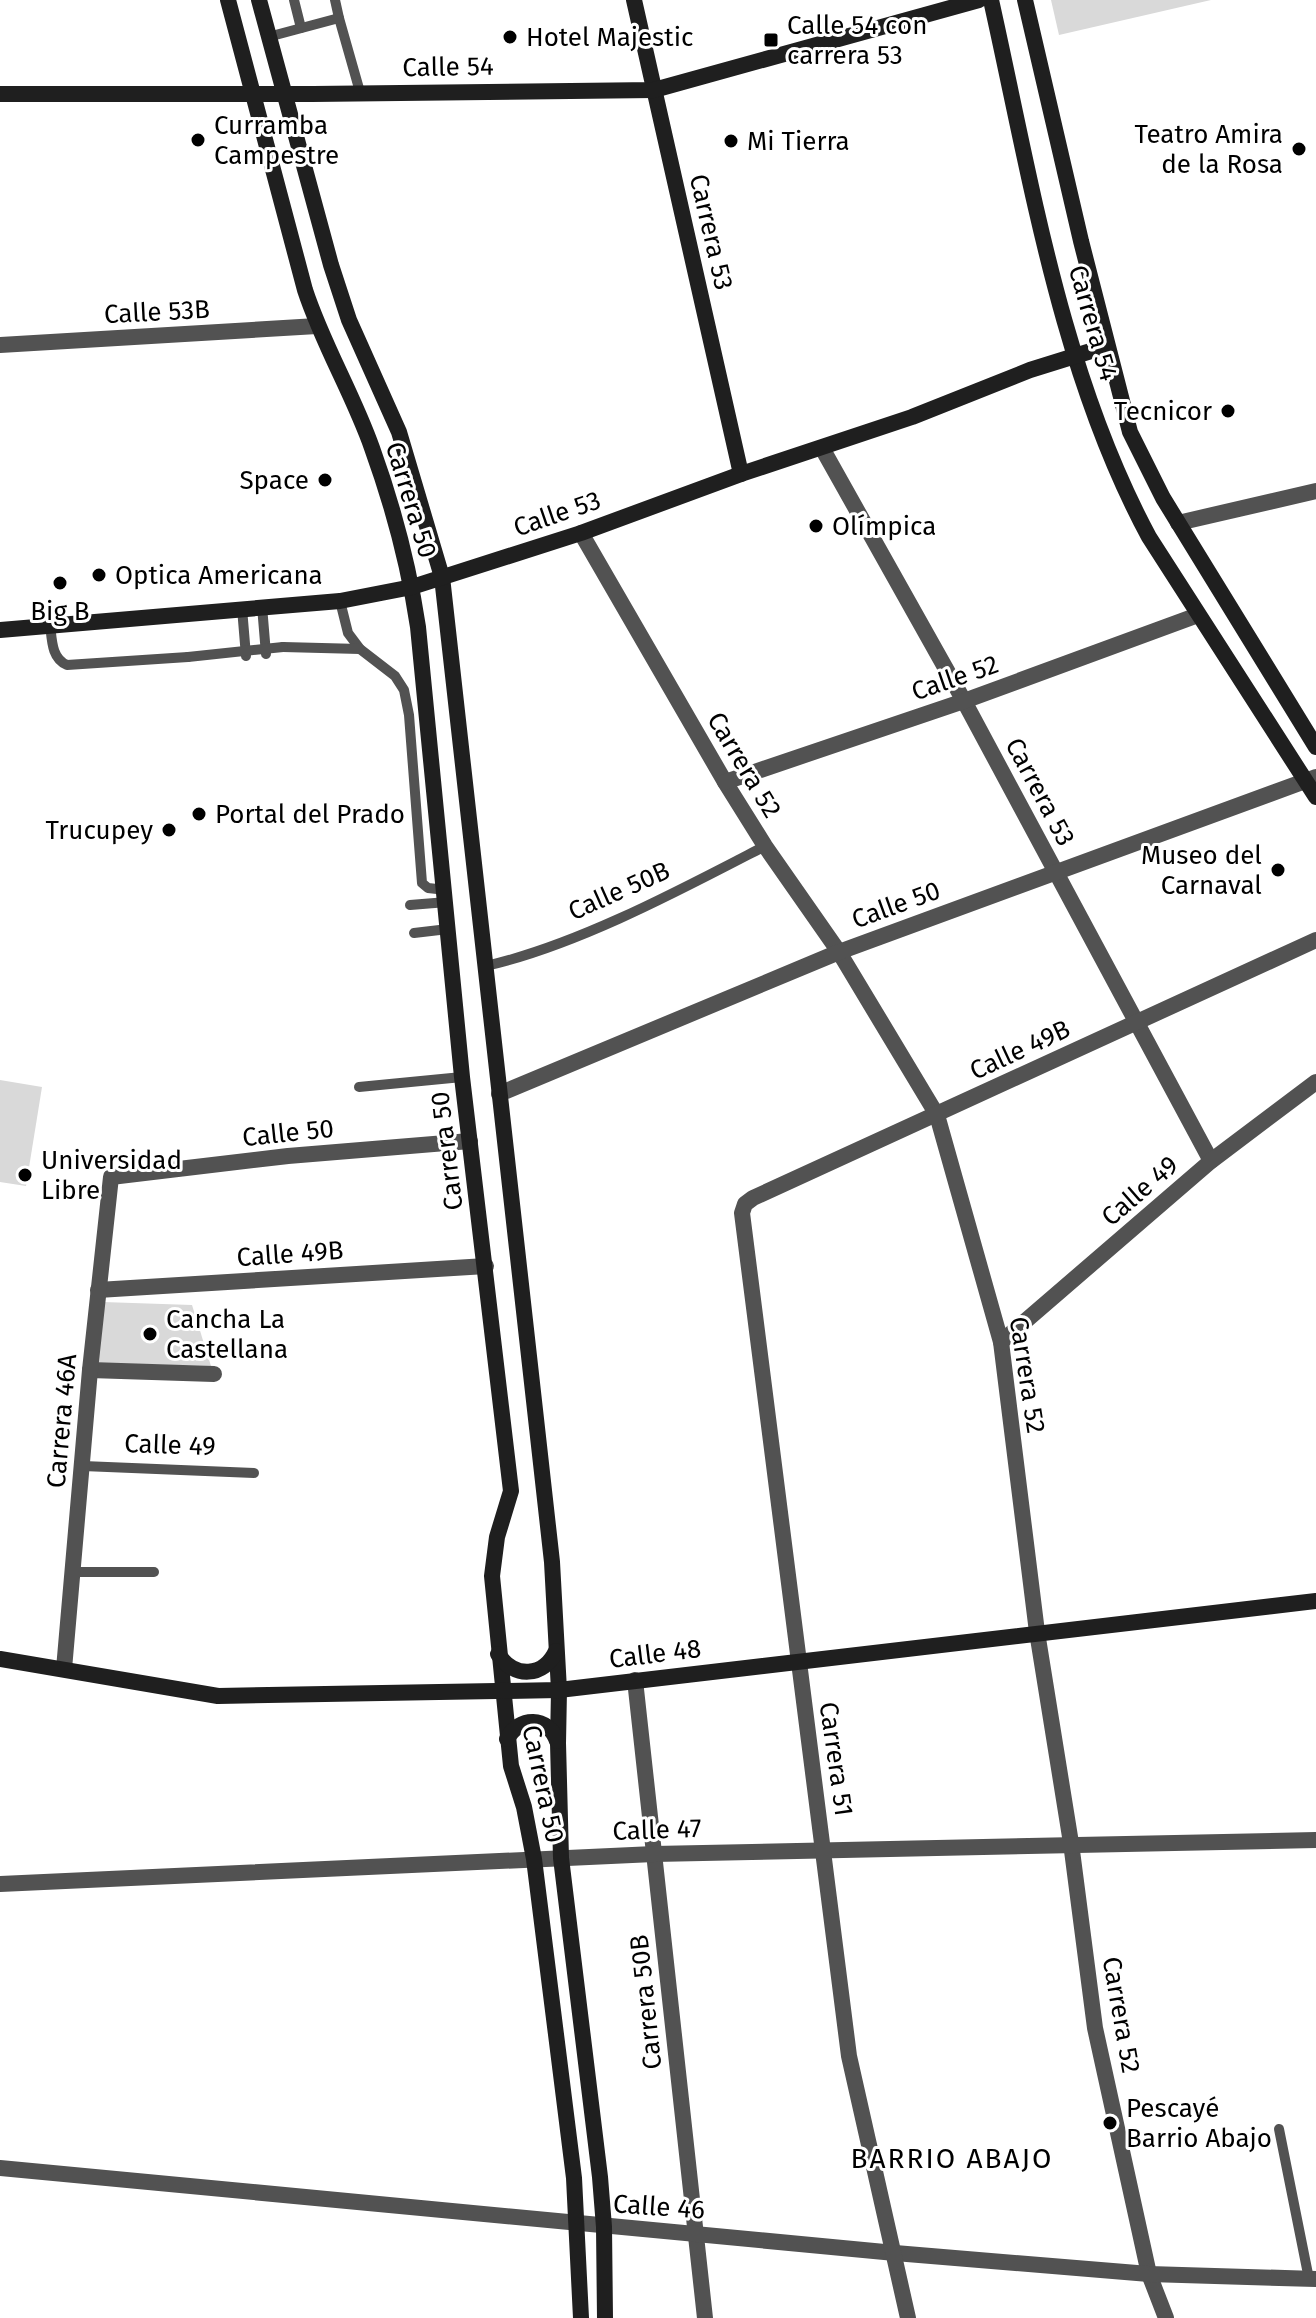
<svg xmlns="http://www.w3.org/2000/svg" width="1316" height="2318" font-family="'Fira Sans',sans-serif">
<style>
.green{fill:#d9d9d9}
.lines{fill:none;stroke-linecap:round;stroke-linejoin:round}
.lane{stroke:#525252;stroke-width:10}
.street{stroke:#525252;stroke-width:16}
.secondary{stroke:#1f1f1f;stroke-width:16}
.lane-bridge{stroke:#525252;stroke-width:10}
.poi-dot{fill:#000;stroke:#fff;stroke-width:3}
.labels{text-anchor:middle;dominant-baseline:central;stroke-width:6;stroke-linejoin:round;paint-order:stroke}
.poi-label{font-size:26px;fill:#000;stroke:#fff;text-anchor:start}
.street-label{font-size:26px;fill:#000;stroke:#fff}
.neighbourhood-label{font-size:28px;letter-spacing:2px;fill:#000;stroke:#fff}
</style>
<rect width="100%" height="100%" fill="#fff"/>
<g class="green">
<path d="M1051,0h160l-152,35z"/>
<path d="M0,1080l42,7 -16,99 -26,-4z"/>
<path d="M103,1302l89,3 19,61 -116,-3z"/>
</g>
<g class="lines">
<g class="lane">
<path d="M294,0l7,28"/>
<path d="M339,18l21,74"/>
<path d="M268,37l71,-19 -4,-18"/>
<path d="M340,601l8,32 12,16 35,27 9,14 5,25 13,168 6,5 18,2"/>
<path d="M262,606l4,48"/>
<path d="M242,608l4,48"/>
<path d="M50,624c2,15 1,34 17,41l121,-8"/>
<path d="M283,647l77,2"/>
<path d="M410,905l37,-3"/>
<path d="M414,933l34,-4"/>
<path d="M486,966c92,-21 196,-77 279,-120"/>
<path d="M359,1087l103,-10"/>
<path d="M83,1466l171,7"/>
<path d="M73,1572h81"/>
<path d="M1279,2129l30,150"/>
</g>
<g class="street">
<path d="M0,345l317,-19"/>
<path d="M822,448l142,253 247,460"/>
<path d="M1178,523l138,-32"/>
<path d="M581,533l144,249 40,64 74,106 98,163 64,227 36,290 34,211 24,185 54,246 17,44"/>
<path d="M725,782l239,-81 234,-86"/>
<path d="M499,1094l340,-142 477,-175"/>
<path d="M98,1290l388,-24"/>
<path d="M1001,1342l210,-181 105,-79"/>
<path d="M90,1370l124,4"/>
<path d="M64,1669l26,-299 21,-193 177,-21 182,-15"/>
<path d="M635,1680l70,638"/>
<path d="M0,1884l654,-30 662,-14"/>
<path d="M0,2168l895,85 254,21 167,5"/>
<path d="M908,2318l-59,-262 -107,-843 3,-9 8,-6 563,-258"/>
</g>
<g class="secondary">
<path d="M228,0l77,290c18,55 48,104 67,158 21,58 37,119 46,179l44,450 49,414 -14,46 -5,39 19,190 13,41 10,52 40,319 7,140"/>
<path d="M259,0l72,265 18,55 50,112 43,145 110,985 7,128 -1,53 3,115 39,319 4,50 1,91"/>
<path d="M634,0l107,474"/>
<path d="M991,0c40,179 70,374 158,537l167,260"/>
<path d="M1025,0l56,241 49,191 33,66 153,249"/>
<path d="M0,94h313l341,-4 325,-90"/>
<path d="M0,630l340,-29 72,-14 169,-54 160,-59 171,-57 118,-47 77,-24"/>
<path d="M498,1654c16,25 46,23 58,-3"/>
<path d="M0,1659l218,37 341,-6 757,-89"/>
<path d="M507,1739c12,-23 41,-23 50,2"/>
</g>
<path class="lane-bridge" d="M188,657l95,-10"/>
</g>
<g class="poi-dot">
<circle cx="510" cy="37" r="8"/>
<rect x="763" y="32" width="16" height="16" rx="4"/>
<circle cx="198" cy="140" r="8"/>
<circle cx="731" cy="141" r="8"/>
<circle cx="1299" cy="149" r="8"/>
<circle cx="1228" cy="411" r="8"/>
<circle cx="325" cy="480" r="8"/>
<circle cx="816" cy="526" r="8"/>
<circle cx="99" cy="575" r="8"/>
<circle cx="60" cy="583" r="8"/>
<circle cx="199" cy="814" r="8"/>
<circle cx="169" cy="830" r="8"/>
<circle cx="1278" cy="870" r="8"/>
<circle cx="25" cy="1175" r="8"/>
<circle cx="150" cy="1334" r="8"/>
<circle cx="1110" cy="2123" r="8"/>
</g>
<g class="labels">
<g class="poi-label">
<text x="787" y="25">Calle 54 con<tspan x="787" dy="30">carrera 53</tspan></text>
<text x="526" y="37">Hotel Majestic</text>
<text x="214" y="125">Curramba<tspan x="214" dy="30">Campestre</tspan></text>
<text x="1283" y="134" text-anchor="end">Teatro Amira<tspan x="1283" dy="30">de la Rosa</tspan></text>
<text x="747" y="141">Mi Tierra</text>
<text x="1212" y="411" text-anchor="end">Tecnicor</text>
<text x="309" y="480" text-anchor="end">Space</text>
<text x="832" y="526">Olímpica</text>
<text x="115" y="575">Optica Americana</text>
<text x="60" y="611" text-anchor="middle">Big B</text>
<text x="215" y="814">Portal del Prado</text>
<text x="153" y="830" text-anchor="end">Trucupey</text>
<text x="1262" y="855" text-anchor="end">Museo del<tspan x="1262" dy="30">Carnaval</tspan></text>
<text x="41" y="1160">Universidad<tspan x="41" dy="30">Libre</tspan></text>
<text x="166" y="1319">Cancha La<tspan x="166" dy="30">Castellana</tspan></text>
<text x="1126" y="2108">Pescayé<tspan x="1126" dy="30">Barrio Abajo</tspan></text>
</g>
<g class="street-label">
<text transform="translate(448 67) rotate(-1)">Calle 54</text>
<text transform="translate(711 232) rotate(77)">Carrera 53</text>
<text transform="translate(157 312) rotate(-3)">Calle 53B</text>
<text transform="translate(1093 323) rotate(74)">Carrera 54</text>
<text transform="translate(411 500) rotate(73)">Carrera 50</text>
<text transform="translate(557 514) rotate(-19)">Calle 53</text>
<text transform="translate(955 678) rotate(-19)">Calle 52</text>
<text transform="translate(744 765) rotate(59)">Carrera 52</text>
<text transform="translate(1040 792) rotate(62)">Carrera 53</text>
<text transform="translate(619 891) rotate(-24)">Calle 50B</text>
<text transform="translate(896 905) rotate(-20)">Calle 50</text>
<text transform="translate(1020 1050) rotate(-25)">Calle 49B</text>
<text transform="translate(288 1133) rotate(-6)">Calle 50</text>
<text transform="translate(447 1151) rotate(-97)">Carrera 50</text>
<text transform="translate(1140 1191) rotate(-41)">Calle 49</text>
<text transform="translate(290 1254) rotate(-4)">Calle 49B</text>
<text transform="translate(1027 1375) rotate(81)">Carrera 52</text>
<text transform="translate(62 1421) rotate(-85)">Carrera 46A</text>
<text transform="translate(170 1445) rotate(2)">Calle 49</text>
<text transform="translate(655 1654) rotate(-7)">Calle 48</text>
<text transform="translate(836 1759) rotate(82)">Carrera 51</text>
<text transform="translate(543 1784) rotate(78)">Carrera 50</text>
<text transform="translate(657 1830) rotate(-2)">Calle 47</text>
<text transform="translate(646 2002) rotate(-96)">Carrera 50B</text>
<text transform="translate(1121 2015) rotate(80)">Carrera 52</text>
<text transform="translate(659 2207) rotate(4)">Calle 46</text>
</g>
<g class="neighbourhood-label">
<text x="952" y="2158">BARRIO ABAJO</text>
</g>
</g>
</svg>
